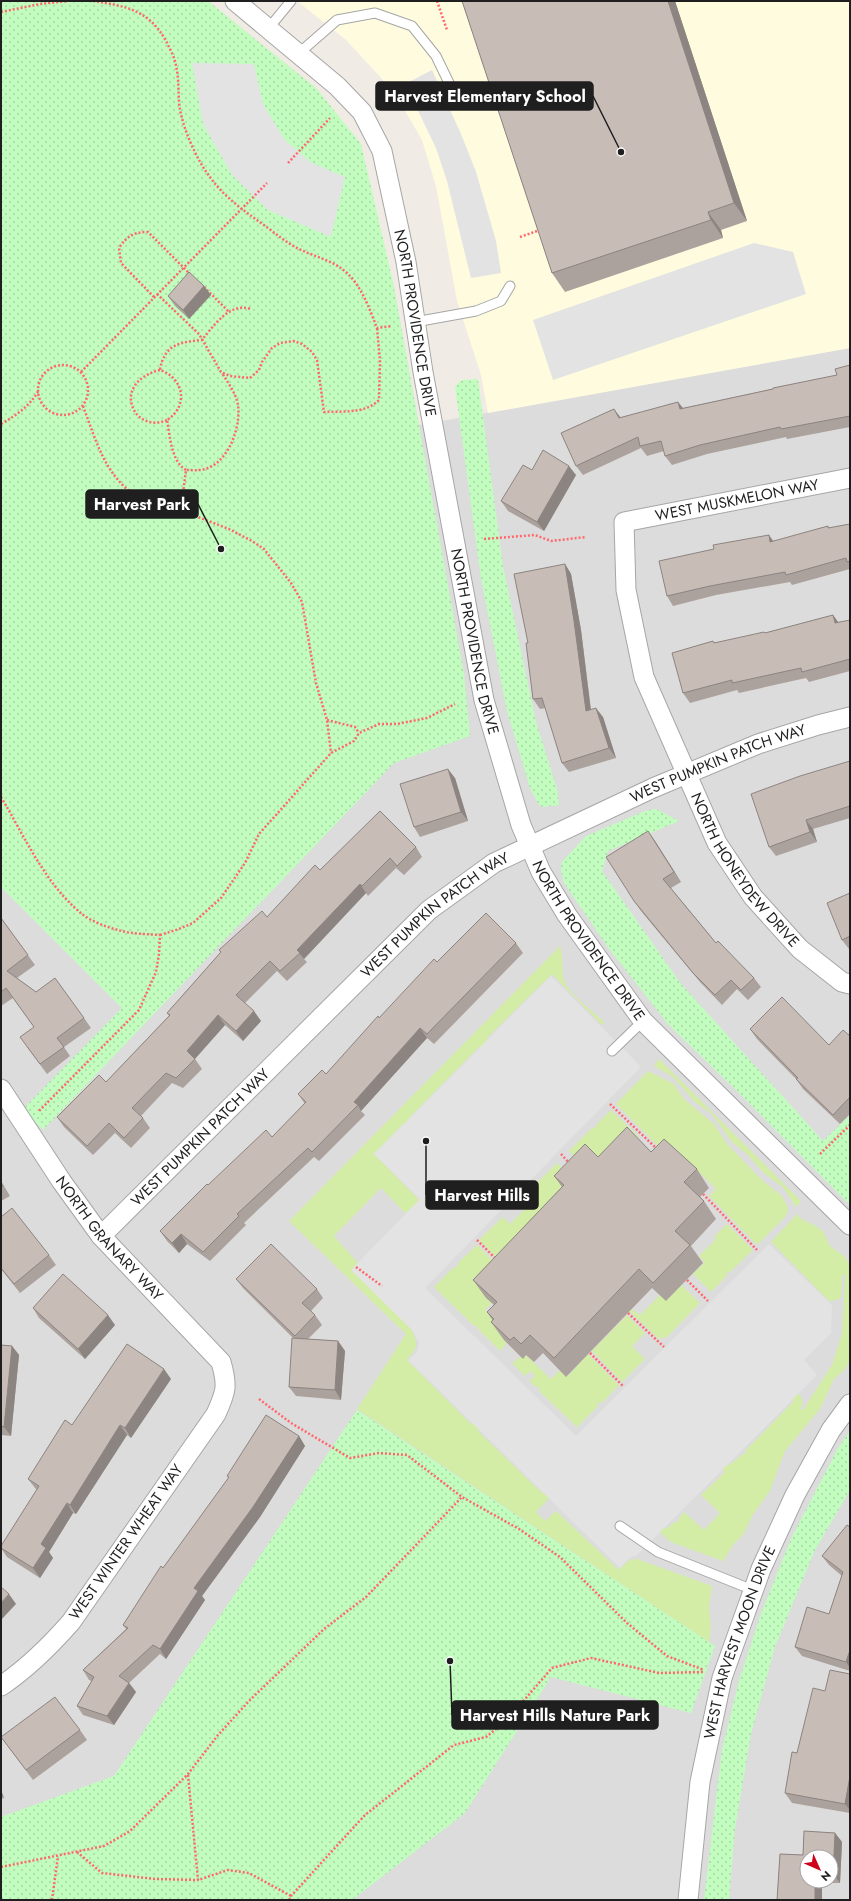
<svg xmlns="http://www.w3.org/2000/svg" width="851" height="1901" font-family="Jost,sans-serif">
<style>
.residential{fill:#dddcdc;fill-rule:evenodd}
.education{fill:#fffbdf}
.grass{fill:#d3eda7}
.park{fill:url(#park-dots)}
.parking{fill:#e3e3e3}
.lines{fill:none;stroke-linecap:round;stroke-linejoin:round}
.service-casing{stroke:#a6a6a6;stroke-width:11}
.minor-casing{stroke:#a6a6a6;stroke-width:21}
.path{stroke:#ff676b;stroke-width:2.5;stroke-dasharray:2 2;stroke-linecap:butt}
.service{stroke:#fff;stroke-width:9}
.minor{stroke:#fff;stroke-width:19}
.wall{fill:#aca29d;fill-rule:evenodd}
.shaded-wall{fill:#8c8480}
.building{fill:#c8bcb7;stroke:#8c8480}
.labels{text-anchor:middle;dominant-baseline:central;stroke-width:3;stroke-linejoin:round;paint-order:stroke}
.street-label{font-size:15px;fill:#1f1f1f;stroke:#fff}
.leader{fill:none;stroke:#1f1f1f;stroke-width:1.5}
.callout-dot{fill:#1f1f1f;stroke:#fff;stroke-width:1.5}
.callout{fill:#1f1f1f;stroke:#1f1f1f;stroke-width:1.5}
.callout-label{font-size:16px;text-anchor:middle;font-weight:bold;fill:#fff}
</style>
<defs>
<pattern id="park-dots" width="8" height="8" patternUnits="userSpaceOnUse"><rect width="8" height="8" fill="#c2fdbf"/><path d="M2 2h.1M6 6h.1" fill="none" stroke="#a6d8a4" stroke-width="1.8" stroke-linecap="round"/></pattern>
</defs>
<rect width="100%" height="100%" fill="#f0ebe4"/>
<path class="residential" d="M1,1h207l109,88 76,193 26,143 431,-77v1552h-849zM807,1857h24v24h-24z"/>
<path class="education" d="M297,1h553v347l-362,65 -7,-38 -24,-74 -21,-115 -14,-46 -28,-48 -48,-52z"/>
<g class="grass">
<path d="M560,946c4,11 1,22 4,34 4,13 31,33 41,43l-4,1 -49,-50 -65,64 13,15 -9,3 -12,-9 -69,70 9,19 -15,-13 -30,31 57,58 -17,-6 -9,7 -24,-25 -47,48 24,27 -6,7 60,60c7,17 5,17 -5,30l64,64 9,-9 8,6 -10,10 64,62 11,-9 5,5 -22,23 9,9 11,-10 63,59c5,-5 10,-12 18,-11l75,27 -3,22 2,18 -2,16 -352,-233 49,-75 -117,-113z"/>
<path d="M659,1059l142,142 -5,6 -13,-20 -18,-13 -18,-20 -15,-12 -20,-28 -16,-11 -24,-27 -18,-10z"/>
<path d="M648,1071l26,13 10,15 30,25 14,21 35,36 19,15 5,9 1,6 -3,6 -28,28 -48,-49 7,-7 -43,-43 -7,8 -50,-50z"/>
<path d="M611,1110l28,27 -14,15 -36,19 -20,-20 23,-23 5,-1v-3z"/>
<path d="M557,1163l21,20 -66,91 -33,-34 24,-23 7,7 14,-14 -5,-5 3,-3 -1,-3z"/>
<path d="M797,1214l4,5 11,5 11,7 7,15 14,10 6,9v93l-4,10 -12,11 -14,30 -35,42 -15,40 -18,25 -9,19 -10,10 -10,16 -52,-19 -18,-16 6,-5 8,8 7,-7h4l1,-4 5,-6 20,18 16,-17 -19,-18 24,-23 -8,-9 3,-7 9,9 14,-11h2l1,-4 48,-49 -8,-10 5,-7 10,13 2,6 -3,6 3,1 29,-45 10,-31 3,-59h-3l-1,22 -5,3 -7,1 -58,-59z"/>
<path d="M727,1224l26,26 -23,22 -4,1 1,3 -16,16 -18,-18 12,-12 -6,-6 17,-17 -2,-2z"/>
<path d="M477,1245l29,28 -14,30 -7,7 17,17 5,10 -4,3 4,3 -7,8 -22,-22 -1,-3h-3l-40,-39 20,-20h4v-4z"/>
<path d="M680,1284l20,19 -34,35 -4,-1 -2,3 -31,-29 3,-2 8,6 24,-24z"/>
<path d="M627,1315l18,18 -13,13 13,13 -23,23 -30,-31z"/>
<path d="M588,1354l31,31 -17,18 -4,-1v4l-21,21 -38,-36 1,-4h-4l-7,-6 6,-5 -5,-5 -5,5 -13,-13 8,-6 4,1 3,-2 24,23 9,-9 7,7z"/>
</g>
<g class="park">
<path d="M1,1h207l109,88 44,55 32,138 71,392 6,62 -76,27 -351,367 -20,-21 99,-101 -121,-121z"/>
<path d="M478,379l25,187 33,156 21,67 2,16 -16,2 -4,-2 -9,-17 -23,-77 -26,-133 -26,-191 6,-7z"/>
<path d="M656,809l23,12 -71,30 -6,20 79,113 142,157 27,-26v90l-112,-113 -70,-68 -58,-74 -46,-67 -3,-13 1,-8 24,-26 59,-25z"/>
<path d="M357,1410l358,236 -24,67 -140,-36 -86,136 -113,87h-351v-83l113,-41z"/>
<path d="M850,1431v59l-36,62 -39,95 -24,87 -16,95 -6,71h-25l18,-150 17,-69 22,-67 30,-75 46,-89z"/>
</g>
<g class="parking">
<path d="M192,63l62,1 9,40 21,35 26,23 35,15 -14,60 -63,-27 -36,-35 -29,-51z"/>
<path d="M432,70l29,64 15,38 20,69 5,32 -30,5 -24,-97 -11,-33 -31,-64z"/>
<path d="M754,243l39,9 13,42 -253,86 -20,-60z"/>
<path d="M551,976l90,91 -216,221 151,148 193,-192 63,61 -1,28 -27,27 13,15 -180,180 -7,2 -10,11 -212,-208 9,-8 2,-9 -7,-13 -61,-60 69,-71 -46,-45z"/>
</g>
<g class="lines">
<defs>
<g id="service">
<path d="M268,29l23,-28"/>
<path d="M298,54l39,-34 38,-7 37,13 24,30 14,29"/>
<path d="M415,322l61,-11 25,-10 9,-15"/>
<path d="M612,1051l31,-30"/>
<path d="M620,1526l38,26 95,38"/>
</g>
<g id="minor">
<path id="s1" d="M235,1l102,85 25,26 20,39 24,111 17,110 61,328 37,125 20,47 26,43 76,106 207,204"/>
<path id="s2" d="M850,478l-226,44 2,68 18,87 73,166 36,54 47,52 42,33 8,2"/>
<path id="s3" d="M1,1089l61,93 39,54 120,126c7,24 5,30 -5,52l-145,208c-22,25 -43,46 -70,64"/>
<path id="s4" d="M101,1236l328,-326 65,-47 159,-75 105,-44 60,-19 32,-8"/>
<path id="s5" d="M688,1900l12,-118 22,-104 39,-109 34,-74 36,-65 19,-26"/>
</g>
</defs>
<use href="#service" class="service-casing"/>
<use href="#minor" class="minor-casing"/>
<g class="path">
<path d="M93,1c33,5 56,9 73,40 4,8 9,17 10,25 4,16 1,33 5,48 4,19 17,48 29,63 13,19 33,33 51,46 13,9 24,19 38,26 16,8 34,11 48,24 15,14 23,37 30,55l15,-2"/>
<path d="M437,1l10,29"/>
<path d="M1,12l39,-8 28,-3"/>
<path d="M469,91l22,-8"/>
<path d="M288,163l42,-45"/>
<path d="M520,237l20,-7"/>
<path d="M204,287l25,25"/>
<path d="M157,294l42,40 22,38 9,4 20,2 9,-8 3,-8 10,-14 8,-5 14,-2 8,3 10,8 5,8 7,52c19,-1 41,2 55,-12l1,-39 -3,-33"/>
<path d="M154,297l-33,-34 -2,-15c8,-12 15,-16 29,-16l42,42"/>
<circle cx="63" cy="390" r="25"/>
<path d="M160,370c-51,13 -26,65 7,50"/>
<path d="M81,372l186,-189"/>
<path d="M83,406c11,29 20,63 45,84l101,39 23,12 12,8 27,34 11,19 14,81 11,37 4,33"/>
<path d="M1,424c16,-9 27,-17 37,-32"/>
<path d="M186,470c-15,-9 -16,-34 -19,-50 22,-14 17,-42 -7,-50 4,-25 19,-28 42,-30 12,-15 28,-38 49,-31"/>
<path d="M181,509l5,-39c8,0 15,1 22,-2 21,-8 33,-41 30,-63 -2,-12 -10,-22 -16,-32"/>
<path d="M484,539l51,-4 16,6 35,-4"/>
<path d="M327,720l28,7 4,6"/>
<path d="M1,797c24,40 44,87 81,117 9,7 24,13 36,16 13,4 28,4 42,5l-1,19 -3,18 -17,38 -100,101"/>
<path d="M160,935l19,-6 14,-6 28,-25 24,-35 14,-29 72,-81 23,-12 5,-8 20,-9h18l30,-6 28,-14"/>
<path d="M610,1104l47,45"/>
<path d="M561,1154l9,10"/>
<path d="M820,1154l30,-29"/>
<path d="M703,1194l54,56"/>
<path d="M477,1240l19,19"/>
<path d="M356,1267l26,19"/>
<path d="M687,1280l21,21"/>
<path d="M628,1313l36,34"/>
<path d="M590,1353l33,33"/>
<path d="M259,1399l32,24 59,35 29,-5 28,2 55,42 57,32 41,28 67,66 40,33 37,14"/>
<path d="M188,1775l10,105 30,-10 21,3 42,23"/>
<path d="M77,1852l25,21 53,6 43,1"/>
<path d="M1,1867l103,-21 26,-15 58,-57 30,-39 32,-35 74,-71 42,-32 96,-100"/>
<path d="M52,1900l6,-44"/>
<path d="M289,1900l2,-4 74,-81 89,-70 32,-8 20,-16 46,-53 39,-10 68,15 44,-1"/>
</g>
<use href="#service" class="service"/>
<use href="#minor" class="minor"/>
</g>
<g class="wall">
<path d="M462,1h213l72,220 -26,9 2,8 -158,54 -13,-19z"/>
<path d="M204,286l7,9 -22,24 -14,-13 -7,-10z"/>
<path d="M850,365v62l-63,12 -1,-2 -79,17 -35,11 -7,-9 -1,-5 -17,5 -6,-8 -58,27 -7,-9 45,-48 57,-16 5,6 154,-33z"/>
<path d="M532,470l44,5 -32,56 -36,-20 -7,-10z"/>
<path d="M850,524v45l-58,16 -2,-3 -74,13 -43,11 -6,-10 47,-47 55,-14 4,7 55,-16 1,2z"/>
<path d="M565,564l6,10 10,56 10,79 12,8 13,41 -47,14 -7,-9 -16,-55 -6,1 -7,-10 -5,-56z"/>
<path d="M833,615l6,8 11,-3v51l-41,11 -3,-4 -67,15 -2,-3 -47,13 -7,-10 30,-52 1,2 51,-10z"/>
<path d="M850,761v57l-37,11 4,13 -41,14 -7,-9z"/>
<path d="M455,778l13,43 -48,16 -6,-10z"/>
<path d="M655,841l26,41 -10,6 45,55 38,35 7,9 -13,13 -11,-11 -15,16 -22,-23 -59,-71 -7,-10z"/>
<path d="M416,847l6,10 -18,18 -8,-7 -28,28 -2,-3 -62,66 3,3 -20,19 -10,-10 -32,32 16,18 -18,20 -18,-16 -30,34 7,10 -19,19 -11,-5 -31,33 2,2 7,10 -19,20 -16,-15 -22,22 -29,-28 -7,-10 49,-35 63,-66 -2,-3 54,-61 -2,-2 48,-33 53,-47z"/>
<path d="M850,893v56h-1l-7,-9z"/>
<path d="M1,918l34,47 -18,13 19,14 48,26 7,10 -27,19 6,9 -23,18 -20,-27 7,-20 -21,-29 -12,8z"/>
<path d="M516,943l7,10 -89,91 -7,-6 -66,73 4,4 -46,46 -5,-4 -70,66 2,2 -36,36 -23,-17 -8,9 -12,-12 -7,-10 48,-46 64,-48 33,-33 -7,-10 28,-20 53,-56 58,-56z"/>
<path d="M750,1029l79,16 21,-9v78l-10,10 -37,-35 -7,-10 -39,-40z"/>
<path d="M651,1152l46,17 12,19 -9,9 4,4 12,18 -25,27 12,17 -37,38 -14,-13 -86,89 -23,-24 -9,9 -8,-7 -3,4 -19,-19 -13,-18 2,-1 -6,-9 7,-7 -8,-7 -13,-18 89,-93 -8,-11 44,-19z"/>
<path d="M1,1181l9,15 -9,5z"/>
<path d="M1,1217l48,38 7,10 -36,28 -19,-24z"/>
<path d="M236,1279l81,10 6,9 -12,13 4,4 7,10 -14,14 30,2 7,10 -4,49 -45,-4 -7,-9 4,-49 -50,-50z"/>
<path d="M33,1308l82,17 -30,34 -46,-41z"/>
<path d="M1,1345l11,1 7,9 -8,81 -10,-1z"/>
<path d="M171,1379l-40,59 -4,-3 -51,79 -3,-1 -24,39 4,6 -13,20 -33,-21 -6,-9v-2l36,-56 -2,-2 -7,-9 44,-54z"/>
<path d="M299,1436l6,10 -45,71 -58,79 3,4 -39,59 -6,-5 -31,29 7,9 -22,33 -31,-10 -6,-9 15,-25 -3,-1 -6,-10 43,-41 -3,-4 106,-147 -2,-2z"/>
<path d="M850,1527v144l-48,-15 -7,-9 34,-33 13,-38 -13,-11 -7,-9z"/>
<path d="M850,1674v139l-58,-10 -7,-10 12,-40 28,-62z"/>
<path d="M80,1730l7,10 -54,40 -32,-43z"/>
<path d="M1,1790l3,8 -3,1z"/>
<path d="M804,1831l31,2 7,9 -2,41h-18v17h-45l3,-46 23,1zM807,1857h24v24h-24z"/>
</g>
<g class="shaded-wall">
<path d="M668,1h7l72,220 -13,-18z"/>
<path d="M708,212l13,18 2,8 -12,-18z"/>
<path d="M204,286l7,9 -22,24 -6,-9z"/>
<path d="M678,402l7,9 -5,-2z"/>
<path d="M614,409l7,9h-2z"/>
<path d="M569,466l7,9 -32,56 -7,-9z"/>
<path d="M769,535l7,10 -6,-3z"/>
<path d="M565,564l6,10 10,56 11,91 -6,-10z"/>
<path d="M833,615l7,10 -5,-2z"/>
<path d="M596,708l7,9 13,41 -7,-10z"/>
<path d="M448,769l7,9 13,43 -7,-9z"/>
<path d="M806,820l7,9 4,13 -7,-10z"/>
<path d="M648,831l7,10 26,41 -7,-10z"/>
<path d="M360,884l6,9 -62,66 -7,-9z"/>
<path d="M254,1011l7,10 -18,20 -7,-10z"/>
<path d="M218,1015l7,10 -32,36 -6,-10z"/>
<path d="M420,1028l7,10 -66,73 -3,-6 -4,-3z"/>
<path d="M181,1234l6,10 -8,9 -7,-10z"/>
<path d="M108,1315l7,10 -30,34 -7,-10z"/>
<path d="M338,1341l7,10 -4,49 -6,-10z"/>
<path d="M12,1346l7,9 -8,81 -7,-9z"/>
<path d="M164,1369l7,10 -40,59 -6,-10z"/>
<path d="M120,1425l7,10 -51,79 -6,-9z"/>
<path d="M299,1436l6,10 -45,71 -58,79 3,4 -39,59 -6,-10 34,-61z"/>
<path d="M67,1503l6,10 -24,39 4,6 -13,20 -7,-10 8,-24z"/>
<path d="M9,1594l7,10 -15,16v-17z"/>
<path d="M850,1650v18l-4,-6z"/>
<path d="M129,1683l7,9 -22,33 -7,-9z"/>
<path d="M850,1776v34l-5,-6z"/>
<path d="M1,1790l3,8 -3,-4z"/>
<path d="M835,1833l7,9 -2,41 -7,-9z"/>
<path d="M815,1881h6l1,2v17h-7z"/>
</g>
<g class="building">
<path d="M462,1h206l66,202 -26,9 3,8 -159,53z"/>
<path d="M189,272l15,14 -21,24 -15,-14z"/>
<path d="M850,365v51l-69,13 -1,-2 -80,18 -35,11 -4,-15 -21,5 -2,-9 -62,29 -15,-33 53,-24 5,9 59,-16 2,7 93,-20v-1l64,-13 -2,-6z"/>
<path d="M543,450l26,16 -32,56 -36,-21 22,-36 9,5z"/>
<path d="M850,524v37l-3,1 -1,-4 -60,17 -1,-3 -75,14 -43,10 -8,-35 55,-12 -1,-4 56,-10 1,7 58,-16v2z"/>
<path d="M565,564l9,57 12,90 10,-3 13,40 -47,15 -20,-65 -9,1 -7,-56h2l-14,-69z"/>
<path d="M833,615l2,8 15,-3v39l-48,13 -1,-4 -69,15v-3l-49,13 -11,-40 41,-12 1,2 50,-11 1,1z"/>
<path d="M850,761v45l-44,14 4,12 -41,15 -18,-53 49,-18z"/>
<path d="M448,769l13,43 -47,15 -14,-43z"/>
<path d="M380,811l36,36 -19,19 -7,-8 -28,28 -2,-2 -63,66 3,3 -20,18 -10,-10 -34,34 18,16 -18,20 -18,-16 -31,36 8,8 -19,19 -10,-5 -34,35 11,10 -19,20 -15,-15 -22,23 -30,-29 42,-42 7,7 64,-67 -3,-2 54,-61 -2,-2 43,-39 5,6 48,-52 5,5z"/>
<path d="M648,831l26,41 -11,7 53,64 2,-2 36,37 -13,12 -10,-10 -16,15 -22,-22 -59,-72 -28,-44z"/>
<path d="M850,893v43l-8,4 -15,-37z"/>
<path d="M486,913l30,30 -89,91 -7,-6 -66,74 4,3 -46,47 -4,-4 -71,66 2,2 -36,36 -22,-18 -9,9 -12,-12 47,-47 1,1 58,-55 6,7 34,-35 -8,-8 24,-24 4,4 52,-58 1,2 55,-59 3,3z"/>
<path d="M1,918l27,37 -21,16 29,21 19,-14 29,40 -27,20 7,9 -24,17 -20,-27 14,-10 -28,-39 -5,4z"/>
<path d="M782,997l47,48 14,-15 7,6v61l-17,18 -37,-36 2,-1 -48,-49z"/>
<path d="M627,1127l24,25 13,-13 33,30 -13,13 20,19 -29,30 15,14 -37,38 -14,-14 -85,89 -24,-23 -9,9 -7,-7 -4,3 -19,-18 3,-3 -7,-7 10,-10 -24,-22 91,-95 -10,-9 31,-32 13,13z"/>
<path d="M1,1182l2,4 -2,1z"/>
<path d="M12,1208l37,47 -35,29 -13,-16v-51z"/>
<path d="M271,1244l46,45 -15,14 13,12 -20,21 -59,-57z"/>
<path d="M63,1274l45,41 -30,34 -45,-41z"/>
<path d="M292,1338l46,3 -3,49 -46,-3z"/>
<path d="M127,1344l37,25 -39,59 -5,-3 -50,80 -3,-2 -26,41 5,4 -13,20 -32,-20v-2l38,-60 -11,-7 37,-59 7,5z"/>
<path d="M1,1345l11,1 -8,81 -3,-1z"/>
<path d="M266,1415l33,21 -46,71 -59,81 4,3 -38,58 -7,-4 -34,31 10,7 -22,33 -30,-10 17,-29 -11,-7 45,-42 -5,-3 38,-59 2,2 66,-91 -2,-1z"/>
<path d="M847,1525l3,2v123l-4,12 -51,-15 12,-40 22,7 14,-42 -21,-16z"/>
<path d="M1,1587l8,7 -8,9z"/>
<path d="M830,1670l20,4v102l-5,28 -60,-11 7,-41 5,1 16,-65 12,3z"/>
<path d="M55,1697l25,33 -54,40 -25,-33z"/>
<path d="M804,1831l31,2 -2,41h-2v-17h-24v24h8v19h-38l3,-46 23,1z"/>
</g>
<g class="labels">
<g class="street-label">
<text stroke="none"><textPath href="#s1" startOffset="388">NORTH PROVIDENCE DRIVE</textPath></text>
<text transform="translate(737 500) rotate(-11)">WEST MUSKMELON WAY</text>
<text stroke="none"><textPath href="#s1" startOffset="712">NORTH PROVIDENCE DRIVE</textPath></text>
<text stroke="none"><textPath href="#s4" startOffset="788">WEST PUMPKIN PATCH WAY</textPath></text>
<text stroke="none"><textPath href="#s2" startOffset="606">NORTH HONEYDEW DRIVE</textPath></text>
<text stroke="none"><textPath href="#s4" startOffset="464">WEST PUMPKIN PATCH WAY</textPath></text>
<text stroke="none"><textPath href="#s1" startOffset="1036">NORTH PROVIDENCE DRIVE</textPath></text>
<text stroke="none"><textPath href="#s4" startOffset="140">WEST PUMPKIN PATCH WAY</textPath></text>
<text stroke="none"><textPath href="#s3" startOffset="185">NORTH GRANARY WAY</textPath></text>
<text transform="translate(126 1542) rotate(-55)">WEST WINTER WHEAT WAY</text>
<text stroke="none"><textPath href="#s5" startOffset="264">WEST HARVEST MOON DRIVE</textPath></text>
</g>
</g>
<path class="leader" d="M621 152L593 96M221 549L198 504M426 1141L426 1195M450 1661L452 1715"/>
<g class="callout-dot">
<circle cx="621" cy="152" r="4"/>
<circle cx="221" cy="549" r="4"/>
<circle cx="426" cy="1141" r="4"/>
<circle cx="450" cy="1661" r="4"/>
</g>
<g class="callout">
<rect x="376" y="82" width="217" height="28" rx="4"/>
<rect x="86" y="490" width="112" height="28" rx="4"/>
<rect x="426" y="1181" width="112" height="28" rx="4"/>
<rect x="452" y="1701" width="206" height="28" rx="4"/>
</g>
<g class="callout-label">
<text x="485" y="102">Harvest Elementary School</text>
<text x="142" y="510">Harvest Park</text>
<text x="482" y="1201">Harvest Hills</text>
<text x="555" y="1721">Harvest Hills Nature Park</text>
</g>
<rect width="851" height="1901" fill="none" stroke="#1f1f1f" stroke-width="4"/>
<g transform="translate(819 1869) rotate(135)"><circle r="19" fill="#ffffff" stroke="#a5a5a5"/>
<path d="M0-3L7 15L0 10L-7 15Z" fill="#ce001b"/>
<text y="-6" font-size="11" font-weight="bold" text-anchor="middle" fill="#1f1f1f">N</text>
</g>
</svg>
